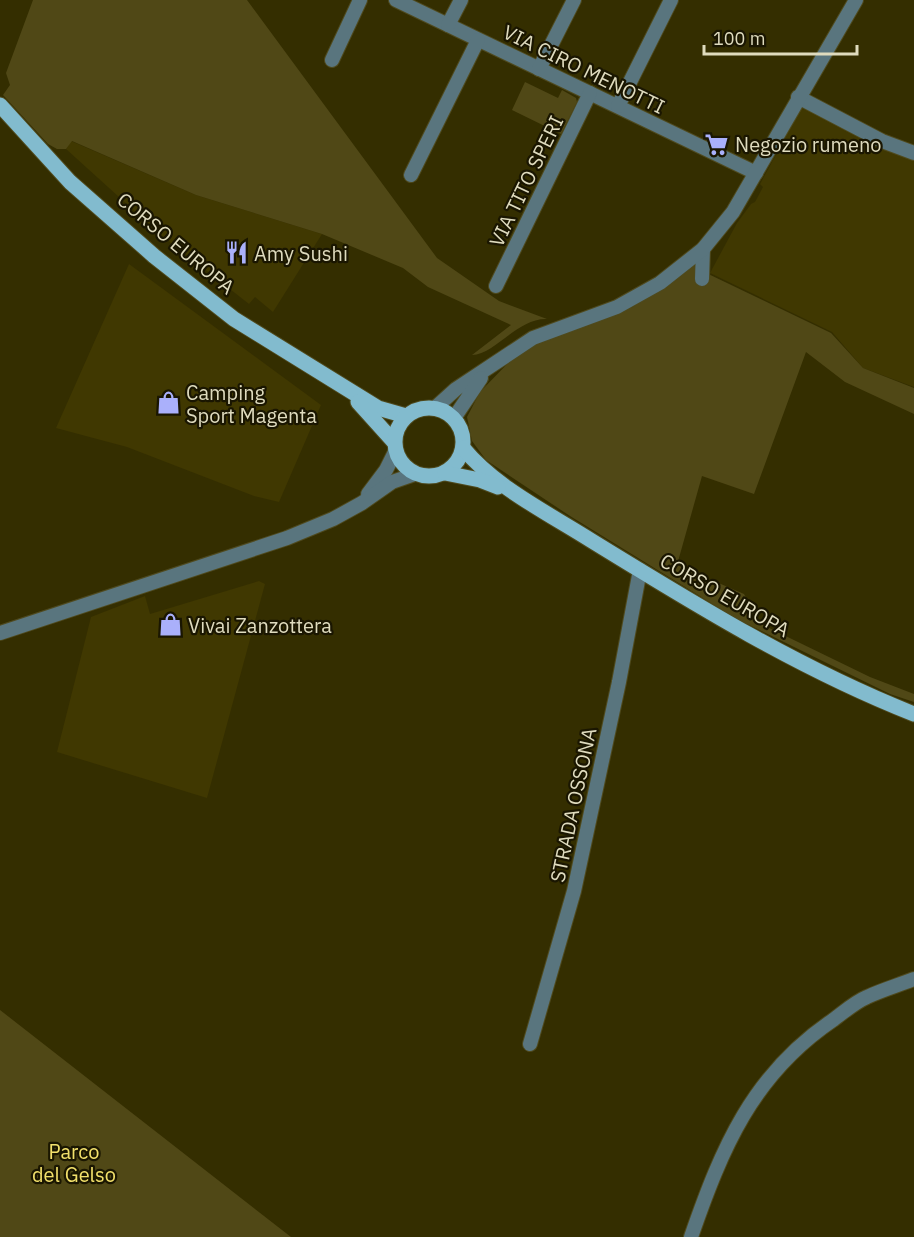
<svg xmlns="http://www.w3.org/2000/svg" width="914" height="1237" font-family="'IBM Plex Sans',sans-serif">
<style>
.built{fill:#403801}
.green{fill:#504816}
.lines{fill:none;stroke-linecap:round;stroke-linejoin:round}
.minor-casing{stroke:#4f4a1e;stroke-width:16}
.major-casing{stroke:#4f4a1e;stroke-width:17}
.minor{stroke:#59757e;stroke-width:14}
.major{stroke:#82bbce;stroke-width:15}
.labels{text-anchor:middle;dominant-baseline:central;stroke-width:4.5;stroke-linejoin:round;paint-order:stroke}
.street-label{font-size:20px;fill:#dfdbbe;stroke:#1a1601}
.poi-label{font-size:20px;fill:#dfdbbe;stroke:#1a1601;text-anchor:start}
.park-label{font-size:20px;fill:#f2e06b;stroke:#1a1601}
</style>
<rect width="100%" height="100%" fill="#342e00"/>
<g class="built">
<path d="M803,105l111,53v229l-51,-19 -31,-36 -122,-59 27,-50 14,-19 4,-2 8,-15 -3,-3z"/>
<path d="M71,141l125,54 126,39 -49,78 -18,-15 -6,7 -88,-69 -95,-86z"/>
<path d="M129,264l192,141 -42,97 -25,-6 -127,-49 -71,-19z"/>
<path d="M259,581l6,3 -58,214 -150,-46 34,-135 54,-21 5,18z"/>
</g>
<g class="green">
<path d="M33,0h214l190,258 62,43 48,18c-30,-1 -52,36 -75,36l39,-30 -83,-38 -25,-19 -81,-34 -126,-39 -124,-54 -6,8h-9l-9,-5 -45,-49 7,-10 -4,-12z"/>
<path d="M525,82l33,16 4,-8 14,8 1,4 -16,32 -49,-24z"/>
<path d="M694,264l6,6 131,63 32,35 51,20v26l-69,-32 -39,-30 -52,142 -52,-18 -25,89 67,29 15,29 111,54 44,17v8l-24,-8 -153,-75 -167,-103 -84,-56 -14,-19 -5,-24 13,-25 32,-33 24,-16 97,-36z"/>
<path d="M0,1010l291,227h-291z"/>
</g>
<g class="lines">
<defs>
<g id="minor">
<path d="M396,0l360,173"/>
<path d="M448,25l13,-25"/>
<path d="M332,60l28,-60"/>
<path d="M539,69l35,-69"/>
<path d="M798,97l84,44 32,12"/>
<path d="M618,106l53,-106"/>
<path d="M411,175l67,-135"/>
<path d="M702,279l1,-30"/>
<path d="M496,286l94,-193"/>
<path d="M435,408l21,-19 77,-51 84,-31 43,-24 43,-34 30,-37 123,-212"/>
<path d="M454,418l27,-40"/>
<path d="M368,494l18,-24 9,-18"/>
<path d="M0,633l287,-95 46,-19 29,-16 30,-21 23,-8"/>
<path d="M530,1044l44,-153 45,-209 21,-112"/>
<path d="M691,1237c31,-89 61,-162 142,-217 11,-8 22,-18 34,-23 15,-7 32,-12 47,-18"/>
</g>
<g id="major">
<path d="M0,105l70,77 84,74 80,63 144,89 28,8"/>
<path d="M358,402l36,40"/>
<circle cx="429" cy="442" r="34"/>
<path d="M463,448c33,40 85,65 129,93 104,64 208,128 322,173"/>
<path d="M445,473l35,7 18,7"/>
</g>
</defs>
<use href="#minor" class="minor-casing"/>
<use href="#major" class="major-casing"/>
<use href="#minor" class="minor"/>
<use href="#major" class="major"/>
</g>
<defs>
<symbol id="supermarket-bare" viewBox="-9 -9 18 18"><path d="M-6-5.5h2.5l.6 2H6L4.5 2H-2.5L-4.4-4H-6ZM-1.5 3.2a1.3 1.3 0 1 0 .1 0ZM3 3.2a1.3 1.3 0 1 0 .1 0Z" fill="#aab0fb" stroke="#1a1601" stroke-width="2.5" paint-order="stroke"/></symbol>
<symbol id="restaurant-bare" viewBox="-9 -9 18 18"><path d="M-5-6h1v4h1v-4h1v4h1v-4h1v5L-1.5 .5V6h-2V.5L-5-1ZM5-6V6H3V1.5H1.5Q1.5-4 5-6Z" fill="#aab0fb" stroke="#1a1601" stroke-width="2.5" paint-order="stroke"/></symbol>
<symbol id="shop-bare" viewBox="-9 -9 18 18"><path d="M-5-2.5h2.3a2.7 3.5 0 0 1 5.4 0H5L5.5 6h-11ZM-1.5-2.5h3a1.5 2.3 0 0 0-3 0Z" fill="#aab0fb" stroke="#1a1601" stroke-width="2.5" paint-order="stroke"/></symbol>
</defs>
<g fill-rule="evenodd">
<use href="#supermarket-bare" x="700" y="128" width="33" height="33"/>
<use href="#restaurant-bare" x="220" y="236" width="33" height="33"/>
<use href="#shop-bare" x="152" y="386" width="33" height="33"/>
<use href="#shop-bare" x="154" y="608" width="33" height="33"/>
</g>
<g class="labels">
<g class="street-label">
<text transform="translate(584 69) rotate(26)">VIA CIRO MENOTTI</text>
<text transform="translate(526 181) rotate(-64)">VIA TITO SPERI</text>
<text transform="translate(176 243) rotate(40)">CORSO EUROPA</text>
<text transform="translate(725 595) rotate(30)">CORSO EUROPA</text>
<text transform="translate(573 805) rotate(-78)">STRADA OSSONA</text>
</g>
<g class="poi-label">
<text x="735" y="144">Negozio rumeno</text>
<text x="254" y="253">Amy Sushi</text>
<text x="186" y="392">Camping<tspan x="186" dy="23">Sport Magenta</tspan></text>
<text x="188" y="625">Vivai Zanzottera</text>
</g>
<g class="park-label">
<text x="74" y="1151">Parco<tspan x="74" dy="23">del Gelso</tspan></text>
</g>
</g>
<path d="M704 45v9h153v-9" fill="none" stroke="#dfdbbe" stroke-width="3"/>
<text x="713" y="45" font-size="18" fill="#dfdbbe" stroke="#1a1601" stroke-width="4.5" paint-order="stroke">100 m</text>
</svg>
